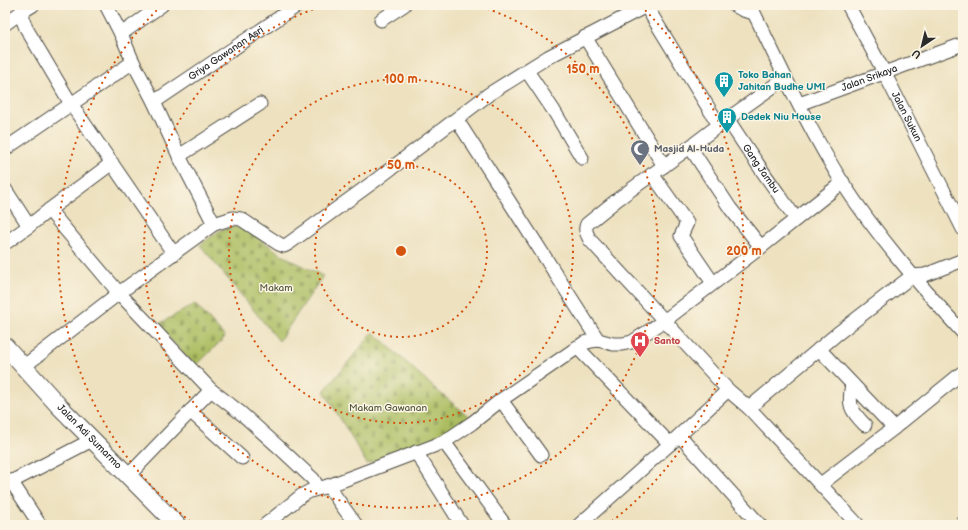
<svg xmlns="http://www.w3.org/2000/svg" width="968" height="530" font-family="'Balsamiq Sans',sans-serif">
<style>
.cemetery{fill:url(#cemetery-stones);stroke:#6b7446}
.lines{fill:none;stroke-linecap:round;stroke-linejoin:round}
.minor-casing{stroke:#484641;stroke-width:15}
.major-casing{stroke:#484641;stroke-width:19}
.minor{stroke:#fff;stroke-width:13}
.major{stroke:#fff;stroke-width:17}
.ring{fill:none;stroke:#d5540f;stroke-width:2;stroke-dasharray:2 4}
.labels{text-anchor:middle;dominant-baseline:central;stroke-width:3;stroke-linejoin:round;paint-order:stroke}
.street-label{font-size:10px;fill:#2b2b2b;stroke:#fcf5e5}
.culture-label{font-size:10px;font-weight:bold;fill:#0d838f;stroke:#fcf5e5;text-anchor:start}
.worship-label{font-size:10px;font-weight:bold;fill:#5b616d;stroke:#fcf5e5;text-anchor:start}
.park-label{font-size:10px;fill:#51573b;stroke:#fcf5e5}
.health-label{font-size:10px;font-weight:bold;fill:#be3a42;stroke:#fcf5e5;text-anchor:start}
.centre{fill:#d5540f;stroke:#fcf5e5;stroke-width:2}
.ring-label{font-size:12px;text-anchor:middle;font-weight:bold;fill:#d5540f;stroke:#fcf5e5;stroke-width:3;stroke-linejoin:round;paint-order:stroke}
</style>
<defs>
<pattern id="cemetery-stones" width="16" height="16" patternUnits="userSpaceOnUse"><rect width="16" height="16" fill="#abbd61"/><path d="M2 7V4a2 2 0 0 1 4 0v3zM10 15v-3a2 2 0 0 1 4 0v3z" fill="#8b9a50"/></pattern>
</defs>
<rect width="100%" height="100%" fill="#fcf5e5"/>
<filter id="ink" filterUnits="userSpaceOnUse"><feTurbulence type="fractalNoise" baseFrequency=".025" numOctaves="2"/><feDisplacementMap in="SourceGraphic" scale="8" xChannelSelector="R" yChannelSelector="G"/><feConvolveMatrix kernelMatrix="1 2 1 2 8 2 1 2 1" color-interpolation-filters="sRGB"/></filter>
<filter id="wash" filterUnits="userSpaceOnUse"><feTurbulence type="fractalNoise" baseFrequency=".012" numOctaves="4" result="noise"/><feDisplacementMap in="SourceGraphic" scale="16" xChannelSelector="R" yChannelSelector="G"/><feGaussianBlur stdDeviation="0.9" result="paint"/><feColorMatrix in="noise" values="0 0 0 0 0 0 0 0 0 0 0 0 0 0 0 0 0 1.4 0 .05"/><feComposite in="paint" operator="in"/></filter>
<g filter="url(#wash)">
<rect width="100%" height="100%" fill="#ede1bf"/>
<g class="cemetery">
<path d="M232,227l13,1 37,27 41,21 -44,65 -79,-96 19,-14z"/>
<path d="M195,304l30,33 -29,29 -39,-41z"/>
<path d="M373,332l66,60 33,27 -38,22 -67,23 -43,-73z"/>
</g>
</g>
<g filter="url(#ink)">
<g class="lines">
<defs>
<g id="minor">
<path d="M106,5l15,29 12,28 21,40 25,54 35,68"/>
<path d="M734,5l9,5 11,3c28,57 54,115 88,169 35,54 78,103 121,151"/>
<path id="s1" d="M848,5l36,67 79,157"/>
<path d="M646,6l73,119"/>
<path d="M20,13l6,15 45,76 103,150"/>
<path d="M381,20l23,-15"/>
<path d="M5,24l15,-11 13,-8"/>
<path d="M121,34l41,-29"/>
<path d="M585,37l79,129"/>
<path d="M527,71l27,40 28,47"/>
<path id="s2" d="M154,102l144,-97"/>
<path id="s3" d="M799,104l164,-60"/>
<path id="s4" d="M727,118c22,35 46,68 69,101"/>
<path d="M457,120l141,220"/>
<path d="M690,147l40,61 31,39"/>
<path d="M5,149l128,-87"/>
<path d="M179,156l81,-52"/>
<path d="M652,174l35,49 -6,13 32,47"/>
<path d="M5,189l24,37"/>
<path d="M49,210l70,83 92,97 31,24 40,36 31,29 5,9"/>
<path d="M7,242l22,-16 20,-16 63,-47"/>
<path d="M912,276l13,-1 38,-15"/>
<path d="M577,347l93,97"/>
<path d="M819,349l75,79"/>
<path d="M23,367l96,-74 95,-69 19,-6 8,1 38,25 5,2 4,-2 88,-64 113,-86 59,-37 100,-52"/>
<path d="M852,384c-4,21 -2,26 13,41"/>
<path d="M728,390l-138,-150c-3,-6 -6,-10 -3,-16l31,-25 72,-52 29,-22 66,-47"/>
<path d="M501,400l40,55"/>
<path d="M749,408l109,117"/>
<path d="M190,411l52,47"/>
<path d="M680,436l80,89"/>
<path d="M444,442l61,83"/>
<path d="M416,452l46,73"/>
<path d="M128,476l83,-86"/>
<path d="M11,481l29,44"/>
<path d="M821,484l73,-56 69,-56"/>
<path d="M5,485l87,-45"/>
<path d="M328,486l28,39"/>
<path d="M265,525l36,-29 9,-5 18,-5 116,-44 28,-19 29,-23 83,-57 7,-2 7,-1 15,4h9l10,-2 32,-21 97,-74 82,-65"/>
<path d="M579,525l91,-81 58,-54 21,18 88,-74 75,-58"/>
<path d="M961,525l2,-2"/>
</g>
<g id="major">
<path id="s5" d="M5,346l53,59 119,120"/>
</g>
</defs>
<use href="#minor" class="minor-casing"/>
<use href="#major" class="major-casing"/>
<use href="#minor" class="minor"/>
<use href="#major" class="major"/>
</g>
</g>
<g class="ring">
<circle cx="401" cy="251" r="86"/>
<circle cx="401" cy="251" r="172"/>
<path d="M476 5A257 257 0 1 1 326 5"/>
<path d="M195 525A343 343 0 0 1 161 6M641 6A343 343 0 0 1 607 525"/>
</g>
<defs>
<symbol id="building-pin" viewBox="-11 -11 22 30"><path d="M0 17L-7.5 6A9.5 9.5 0 1 1 7.5 6Z" fill="#0f9aa8" stroke="#fcf5e5"/><path d="M-4-6H4V6H1V3H-1V6H-4ZM-2.5-4.3h1.7v1.8h-1.7ZM.8-4.3h1.7v1.8H.8ZM-2.5-1h1.7V.8h-1.7ZM.8-1h1.7V.8H.8Z" fill="#fff"/></symbol>
<symbol id="mosque-pin" viewBox="-11 -11 22 30"><path d="M0 17L-7.5 6A9.5 9.5 0 1 1 7.5 6Z" fill="#6b7280" stroke="#fcf5e5"/><path d="M3.5-4.9A6 6 0 1 0 3.5 4.9A5 5 0 1 1 3.5-4.9Z" fill="#fff"/></symbol>
<symbol id="hospital-pin" viewBox="-11 -11 22 30"><path d="M0 17L-7.5 6A9.5 9.5 0 1 1 7.5 6Z" fill="#e0444e" stroke="#fcf5e5"/><path d="M-5-5h3v3.5h4V-5h3V5h-3V1.5h-4V5h-3Z" fill="#fff"/></symbol>
</defs>
<g fill-rule="evenodd">
<use href="#building-pin" x="713" y="70" width="22" height="30"/>
<use href="#building-pin" x="716" y="106" width="22" height="30"/>
<use href="#mosque-pin" x="629" y="138" width="22" height="30"/>
<use href="#hospital-pin" x="629" y="330" width="22" height="30"/>
</g>
<g class="labels">
<g class="street-label">
<text stroke="none"><textPath href="#s2" startOffset="87">Griya Gawanan Asri</textPath></text>
<text stroke="none"><textPath href="#s3" startOffset="75">Jalan Srikaya</textPath></text>
<text stroke="none"><textPath href="#s1" startOffset="126">Jalan Sukun</textPath></text>
<text stroke="none"><textPath href="#s4" startOffset="61">Gang Jambu</textPath></text>
<text stroke="none"><textPath href="#s5" startOffset="124">Jalan Adi Sumarmo</textPath></text>
</g>
<g class="culture-label">
<text x="738" y="75">Toko Bahan<tspan x="738" dy="12">Jahitan Budhe UMI</tspan></text>
<text x="741" y="117">Dedek Niu House</text>
</g>
<g class="worship-label">
<text x="654" y="149">Masjid Al-Huda</text>
</g>
<g class="park-label">
<text x="276" y="288">Makam</text>
<text x="388" y="408">Makam Gawanan</text>
</g>
<g class="health-label">
<text x="654" y="341">Santo</text>
</g>
</g>
<circle cx="401" cy="251" r="6" class="centre"/>
<g class="ring-label">
<text x="583" y="73">150 m</text>
<text x="401" y="83">100 m</text>
<text x="401" y="169">50 m</text>
<text x="744" y="255">200 m</text>
</g>
<rect width="968" height="530" fill="none" stroke="#fcf5e5" stroke-width="20"/>
<g transform="translate(922 46) rotate(215)" stroke="#fcf5e5" stroke-width="3" paint-order="stroke">
<path d="M0-3L7 15L0 10L-7 15Z" fill="#2b2b2b"/>
<text y="-6" font-size="11" font-weight="bold" text-anchor="middle" fill="#2b2b2b">U</text>
</g>
</svg>
